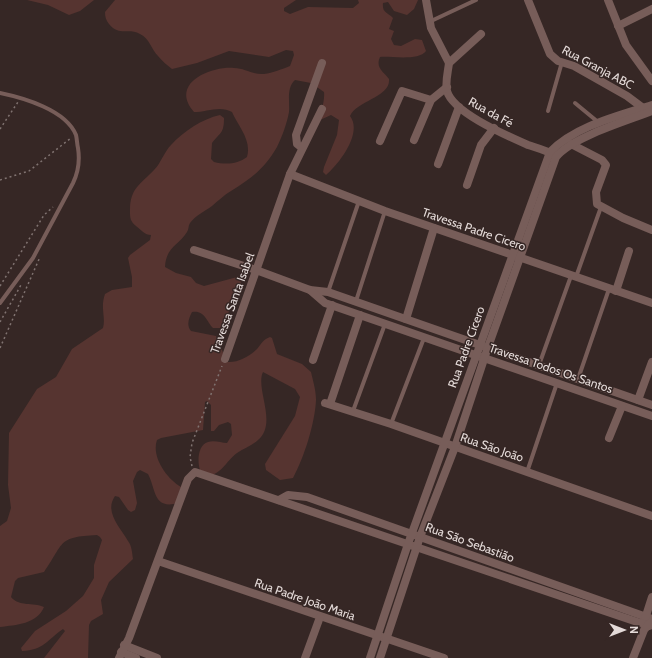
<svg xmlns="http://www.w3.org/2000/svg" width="652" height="658" font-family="Cabin,sans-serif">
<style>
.green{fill:#563430}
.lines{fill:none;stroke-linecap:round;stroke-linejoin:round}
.path{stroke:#807371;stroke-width:1.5;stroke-dasharray:2 3;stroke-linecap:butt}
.service{stroke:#775d59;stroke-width:4}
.minor{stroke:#775d59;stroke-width:8}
.labels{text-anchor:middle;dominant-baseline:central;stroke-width:3;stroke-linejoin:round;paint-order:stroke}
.street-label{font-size:12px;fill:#e4dad8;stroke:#362725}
</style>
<rect width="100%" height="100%" fill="#362725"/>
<g class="green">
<path d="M27,0h67l-14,11 -11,4 -21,-10z"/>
<path d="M115,0h181l-12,8v3l6,3 18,-7 45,1 6,-5 -1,-3h60l-4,9 -7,6 -13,-4 -6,-9 -5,1c-1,10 4,9 10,15l-4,11 5,2 -3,8 3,6 7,1 14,-7 7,1 4,11c-7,10 -34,5 -46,6 -5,11 4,15 9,22 2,18 -33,22 -39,37 13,17 -11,48 -24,59l-3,-3 1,-5 13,-32 2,-15 -8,-5 -11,5c1,-10 5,-19 4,-28l-13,-9 -16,-3c-9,8 -5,22 -6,32 -2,11 -7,25 -12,35 -13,22 -25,31 -46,44 -7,4 -13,10 -19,15 -7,5 -17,10 -22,17 -2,3 -1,6 -3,9 -9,14 -21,15 -22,35l11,6 15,4 5,6 8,3 37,-10c1,19 -13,35 -21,52h-7c-7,-7 -8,-18 -21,-16 -3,6 -6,13 -1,19l25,5 11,26c10,1 21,-5 29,-12 5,-5 6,-10 14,-13l2,1 5,16 25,10 9,8c2,9 5,18 5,28 -1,23 -12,58 -23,78l-13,2 -14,-10 -1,-6 30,-48 5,-19 -5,-8 -32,-17c-8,17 15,51 -5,68 -6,6 -14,8 -21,13 -13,10 -12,18 -30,24 -2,-2 -5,-5 -7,-7 -3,-9 -2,-25 8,-28 7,-2 13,1 19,1l5,-8 -1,-11 -3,-2 -9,3 -5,6h-3v-26l-4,-4 -2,1 -2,28 -42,8 -4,2c-6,17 10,39 24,47l-3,16c-25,7 -22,-14 -30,-29l-8,-4 -3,2 -4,9 4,22 -2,7 -4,2 -3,-2 -9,-13 -4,-1c-11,16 5,31 13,45 4,5 4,12 5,18l-24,23 -8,18 2,14 -12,7 -2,4 -1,33h-44l21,-27 -2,-2c-16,11 -19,21 -41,22l-1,-3 14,-17 31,-20 17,-15 11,-18v-13l8,-25 -2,-3 -3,-2c-40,2 -32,7 -53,37l-26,6 -3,3 -4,16c8,10 22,5 33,10 -7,17 -28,18 -44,20v-101l7,-5 4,-13 -3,-23 1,-52 28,-44 19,-12 16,-28 31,-21c3,-11 -3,-20 2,-34l7,-4 20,-3v-10l-4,-19 2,-3 20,-15 1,-5c-6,0 -10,-5 -15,-9 -6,-5 -6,-8 -6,-16 0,-22 11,-26 24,-40 7,-7 10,-18 17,-25 13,-14 31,-26 49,-30l4,3c0,16 -4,14 -12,25l-1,16 3,3c12,3 24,2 33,-5 5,-17 -9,-31 -15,-45 -11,-7 -26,0 -38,0 -25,-28 16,-46 40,-44 11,0 18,7 30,6 9,-1 18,-5 26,-8l4,-11 -1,-4 -7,-1 -17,7 -40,-6 -32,12 -25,6c-5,-4 -10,-8 -14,-13 -7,-7 -8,-17 -18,-22 -12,-7 -20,3 -31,-10 -3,-4 -4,-7 -4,-12z"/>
</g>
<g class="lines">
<g class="path">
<path d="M0,129l18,-27"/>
<path d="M0,180l29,-9 42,-33"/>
<path d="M0,286l44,-71 9,-8"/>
<path d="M0,322l21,-37"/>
<path d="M0,348l40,-91"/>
<path d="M192,466l-2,-9 2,-14 30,-77"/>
</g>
<g class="service">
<path d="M429,22l47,-22"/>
<path d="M0,93c24,5 66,17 76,42 1,4 1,9 2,13 2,13 1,23 -5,35l-40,75 -33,45"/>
<path d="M575,103l23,19"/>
<path d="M548,111l14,-49"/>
<path d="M576,277l25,-70"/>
<path d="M328,292l31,-91"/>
<path d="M356,301l29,-90"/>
<path d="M539,365l32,-89"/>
<path d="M578,379l31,-90"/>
<path d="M353,411l32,-87"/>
<path d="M391,424l33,-86"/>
<path d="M527,472l30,-89"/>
</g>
<g class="minor">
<path d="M426,0l5,28 18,35"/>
<path d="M528,0l22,54 8,7 16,5 53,30 16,12"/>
<path d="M608,0l18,45 26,36"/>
<path d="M618,26l34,-17"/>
<path d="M481,34l-32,29c-1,9 -4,19 -2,28 6,22 61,45 81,54 9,3 18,5 26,10"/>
<path d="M414,140l17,-40 16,-13"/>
<path d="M380,141l22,-50 29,9"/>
<path d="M571,144l31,16 4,5 -10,27 1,12 26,14 29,12"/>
<path d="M302,148l-5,-4 -1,-9 26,-72"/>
<path d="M438,164l21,-57"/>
<path d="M290,174l95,37 267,92"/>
<path d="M467,185l14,-40 13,-17"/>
<path d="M194,250l62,20 54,20 18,2 324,113"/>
<path d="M310,290l15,13 327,113"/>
<path d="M616,291l13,-40"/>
<path d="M406,319l28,-91"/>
<path d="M225,359l65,-185 32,-65"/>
<path d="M313,360l19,-55"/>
<path d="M638,400l14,-38"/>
<path d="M325,403l66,21 261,92"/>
<path d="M330,404l30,-89"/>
<path d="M609,438l13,-32"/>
<path d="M279,500l9,-5 19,2 345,122"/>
<path d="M158,561l286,97"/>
<path d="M644,622l8,-25"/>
<path d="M124,645l33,13"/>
<path d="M121,652l15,6"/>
<path d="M119,658l10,-20 59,-159 7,-7 454,154 3,-1"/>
<path d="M305,658l15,-41"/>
<path d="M370,658l38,-114 142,-392c25,-26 68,-36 102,-47"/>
<path d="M380,658l40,-121 35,-90 33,-100 68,-190c16,-20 71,-36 96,-46"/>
<path d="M633,658l11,-28 6,-7"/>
</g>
</g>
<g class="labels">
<g class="street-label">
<text transform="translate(598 67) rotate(28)">Rua Granja ABC</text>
<text transform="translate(491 112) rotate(29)">Rua da Fé</text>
<text transform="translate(474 229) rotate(19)">Travessa Padre Cicero</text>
<text transform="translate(232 303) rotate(-70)">Travessa Santa Isabel</text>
<text transform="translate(466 347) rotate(-70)">Rua Padre Cícero</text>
<text transform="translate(551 368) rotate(19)">Travessa Todos Os Santos</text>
<text transform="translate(492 447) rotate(19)">Rua São João</text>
<text transform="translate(470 542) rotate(20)">Rua São Sebastião</text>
<text transform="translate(305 599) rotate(19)">Rua Padre João Maria</text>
</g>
</g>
<g transform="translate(624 630) rotate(90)" stroke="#362725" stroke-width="3" paint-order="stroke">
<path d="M0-3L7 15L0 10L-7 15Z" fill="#e4dad8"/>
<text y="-6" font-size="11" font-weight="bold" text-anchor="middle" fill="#e4dad8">N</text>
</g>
</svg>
